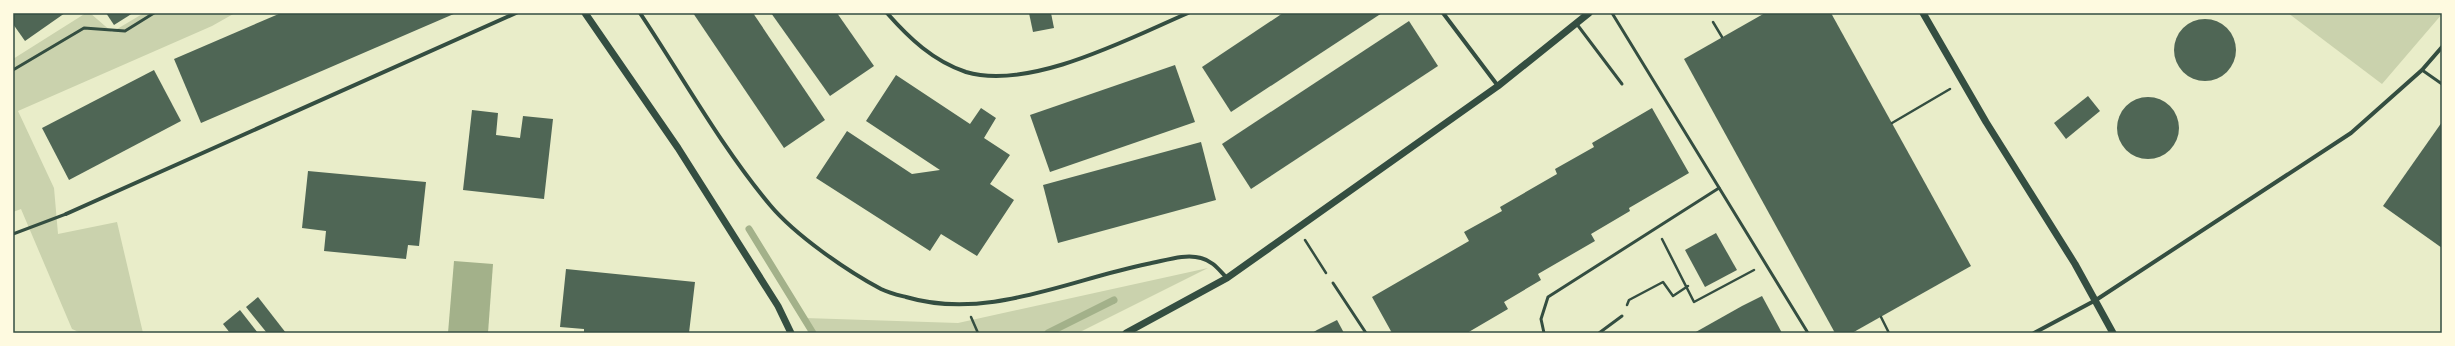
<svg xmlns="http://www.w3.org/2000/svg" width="2455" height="346" font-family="'Asap Condensed',sans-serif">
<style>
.green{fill:#cad2ad}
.water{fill:#a3b18a}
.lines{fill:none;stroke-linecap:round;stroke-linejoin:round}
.stream{stroke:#a3b18a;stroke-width:7}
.building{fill:#4f6655}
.path{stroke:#344e41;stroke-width:2.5}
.service{stroke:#344e41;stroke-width:3}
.minor{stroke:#344e41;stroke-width:4}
.tertiary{stroke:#344e41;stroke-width:7}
.neatline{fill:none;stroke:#344e41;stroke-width:1.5}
</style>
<rect width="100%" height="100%" fill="#e9edc9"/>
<g class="green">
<path d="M86,13h4l22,19 32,-19h91l-23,13 -194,85 36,77 4,46 59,-12 26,111h-62l-9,-4 -51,-120 -8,3v-153z"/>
<path d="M2288,13h154v1l-60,70z"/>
<path d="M1208,268l-130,65h-263l-10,-15 153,5z"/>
</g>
<path class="water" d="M454,261l39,3 -5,69h-40z"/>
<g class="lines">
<g class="stream">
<path d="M749,229l64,104"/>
<path d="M1048,333l66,-33"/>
</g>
</g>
<g class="building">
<path d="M13,13h52l-40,28 -12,-17z"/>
<path d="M106,13h27l-19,12z"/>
<path d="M281,13h175l-255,110 -27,-64z"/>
<path d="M693,13h60l72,107 -41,28z"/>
<path d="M771,13h66l37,53 -44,30z"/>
<path d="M1029,13h22l3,15 -21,4z"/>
<path d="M1283,13h99l-151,99 -29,-45z"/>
<path d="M1765,13h66l140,253 -119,67h-17l-151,-274z"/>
<circle cx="2205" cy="50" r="31"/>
<path d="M1409,21l29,45 -187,123 -29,-45z"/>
<path d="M1175,65l20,57 -145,50 -20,-57z"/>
<path d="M154,70l27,51 -112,59 -27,-52z"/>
<path d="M896,75l74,49 11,-16 15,10 -12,20 26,17 -20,29 24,16 -37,56 -36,-22 -11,17 -114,-73 31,-47 65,43 28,-4 -74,-49z"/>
<path d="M2088,96l12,15 -34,28 -12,-16z"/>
<circle cx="2148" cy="128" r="31"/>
<path d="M1652,108l37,65 -60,35 1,3 -39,23 4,7 -57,33 3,6 -37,22 4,7 -41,24h-75l-20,-36 97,-56 -5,-9 38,-21 -2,-4 57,-33 -2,-5 39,-22 -2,-4z"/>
<path d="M472,110l26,3 -2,22 24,3 3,-22 30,3 -9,80 -81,-9z"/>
<path d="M2442,122v126l-59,-42z"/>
<path d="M1201,142l15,58 -158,43 -15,-58z"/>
<path d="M308,171l118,11 -7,64 -11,-1 -2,14 -82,-8 2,-20 -24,-3z"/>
<path d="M1716,233l21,37 -32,17 -20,-37z"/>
<path d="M566,269l129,13 -6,51h-105v-4l-24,-2z"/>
<path d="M1762,296l20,37h-88l48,-27z"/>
<path d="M258,297l28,36h-19l-21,-26z"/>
<path d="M240,310l18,23h-28l-7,-9z"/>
<path d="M1337,320l7,13h-32l5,-3z"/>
</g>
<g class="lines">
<g class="path">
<path d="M1713,22l9,15"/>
<path d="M1892,123l58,-34"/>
<path d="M1662,239l32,63 60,-32"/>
<path d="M1305,240l21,33"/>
<path d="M1627,305l2,-5 34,-18 10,14 15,-10"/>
<path d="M971,317l7,16"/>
<path d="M1881,317l8,16"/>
</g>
<g class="service">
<path d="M1612,13l196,320"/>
<path d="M1576,23l46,61"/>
<path d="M13,70l71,-42 41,3 29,-18"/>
<path d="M2422,70l20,14"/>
<path d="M13,234l53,-20"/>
<path d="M1333,283l33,50"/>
<path d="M1544,333l-3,-14 7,-22 171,-109"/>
<path d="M1599,333l23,-17"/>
</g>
<g class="minor">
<path d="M640,13c42,63 82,135 130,192 25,30 77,66 111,84 8,4 17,6 25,8 81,24 162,-17 241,-33 17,-3 38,-11 54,-6 12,3 18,12 26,20"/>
<path d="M887,13c22,25 46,48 79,59 64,19 164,-34 222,-59"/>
<path d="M1443,13l55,73"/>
<path d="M66,214l450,-201"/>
<path d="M2034,333l62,-33 255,-167 71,-63 20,-23"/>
</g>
<g class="tertiary">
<path d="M585,13l93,135 100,158 13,27"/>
<path d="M1923,13l63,109 89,142 38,69"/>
<path d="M1126,333l101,-55 271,-192 91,-73"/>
</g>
</g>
<rect width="2455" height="346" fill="none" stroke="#fefae0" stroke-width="28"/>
<rect x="14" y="14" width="2427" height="318" class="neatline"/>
</svg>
